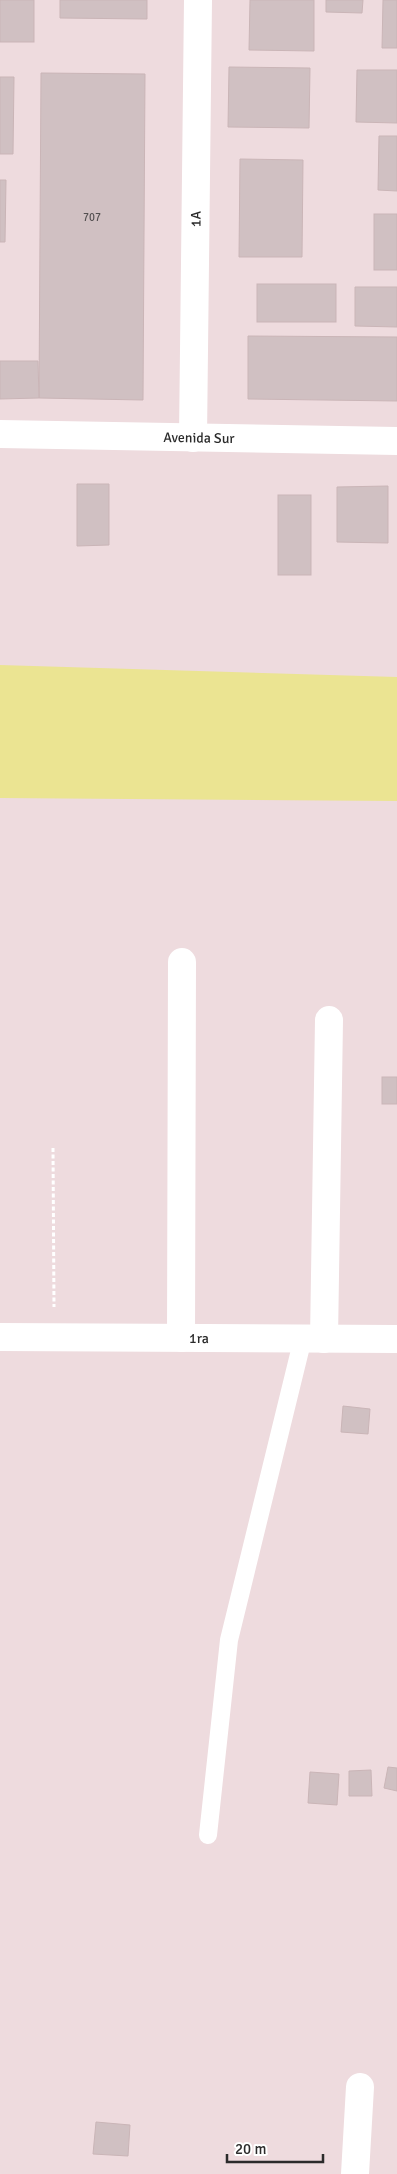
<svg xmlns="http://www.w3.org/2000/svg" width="397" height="2174" font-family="Signika,sans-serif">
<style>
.green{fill:#ebe492}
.building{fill:#d0c0c2;stroke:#cab5b7}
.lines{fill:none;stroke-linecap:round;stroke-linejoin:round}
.path{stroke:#fff;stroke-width:3;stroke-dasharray:4 2.5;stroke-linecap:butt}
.lane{stroke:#fff;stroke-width:18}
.street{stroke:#fff;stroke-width:28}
.labels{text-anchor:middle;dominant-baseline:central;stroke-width:4.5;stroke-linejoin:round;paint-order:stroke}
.number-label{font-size:11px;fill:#545051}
.street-label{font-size:14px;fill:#2b2b2b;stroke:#fff}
</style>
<rect width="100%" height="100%" fill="#eedbde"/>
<path class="green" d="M0,665l397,12v124l-397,-3z"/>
<g class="building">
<rect x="0" y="0" width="34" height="42"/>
<path d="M60,0h87v19l-87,-1z"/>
<path d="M250,0h64v51l-65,-1z"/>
<path d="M326,0h37l-1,13 -36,-1z"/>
<path d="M383,0h14v48h-15z"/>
<path d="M229,67l81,1 -1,60 -81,-1z"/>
<path d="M357,70h40v53l-41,-1z"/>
<path d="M41,73l104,1 -2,326 -104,-2z"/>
<path d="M0,77h14l-1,77h-13z"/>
<path d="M379,136h18v55l-19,-1z"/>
<path d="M240,159l63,1 -1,97h-63z"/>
<path d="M0,180h6l-1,62h-5z"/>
<rect x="374" y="214" width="23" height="56"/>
<rect x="257" y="284" width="79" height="38"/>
<path d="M355,287h42v40l-42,-1z"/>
<path d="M248,336l149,1v64l-149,-2z"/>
<path d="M0,361h38l1,37 -39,1z"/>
<path d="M77,484h32v61l-32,1z"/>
<path d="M388,486v57l-51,-1v-55z"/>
<rect x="278" y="495" width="33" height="80"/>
<rect x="382" y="1077" width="15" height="27"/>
<path d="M343,1406l27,3 -2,25 -27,-2z"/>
<path d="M388,1767l9,1v23l-13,-3z"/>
<path d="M371,1770l1,26h-23v-25z"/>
<path d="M310,1772l29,2 -2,31 -29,-2z"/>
<path d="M96,2122l34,3 -2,31 -35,-2z"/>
</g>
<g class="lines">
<path class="path" d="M53,1148l1,159"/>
<path class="lane" d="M208,1835l21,-195 74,-302"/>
<g class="street">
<path id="s1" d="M0,434l397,7"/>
<path id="s2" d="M193,438l5,-438"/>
<path id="s3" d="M0,1337l397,2"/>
<path d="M181,1338l1,-376"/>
<path d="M324,1339l5,-319"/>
<path d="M355,2174l5,-87"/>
</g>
</g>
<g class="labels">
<g class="number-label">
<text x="92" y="217">707</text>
</g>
<g class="street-label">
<text stroke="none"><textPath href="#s2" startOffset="219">1A</textPath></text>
<text stroke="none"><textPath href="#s1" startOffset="199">Avenida Sur</textPath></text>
<text stroke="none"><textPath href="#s3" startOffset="199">1ra</textPath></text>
</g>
</g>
<path d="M227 2154v8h96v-8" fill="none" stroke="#2b2b2b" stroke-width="2.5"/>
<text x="235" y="2154" font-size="15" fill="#2b2b2b" stroke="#ffffff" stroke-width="4" paint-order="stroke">20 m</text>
</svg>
